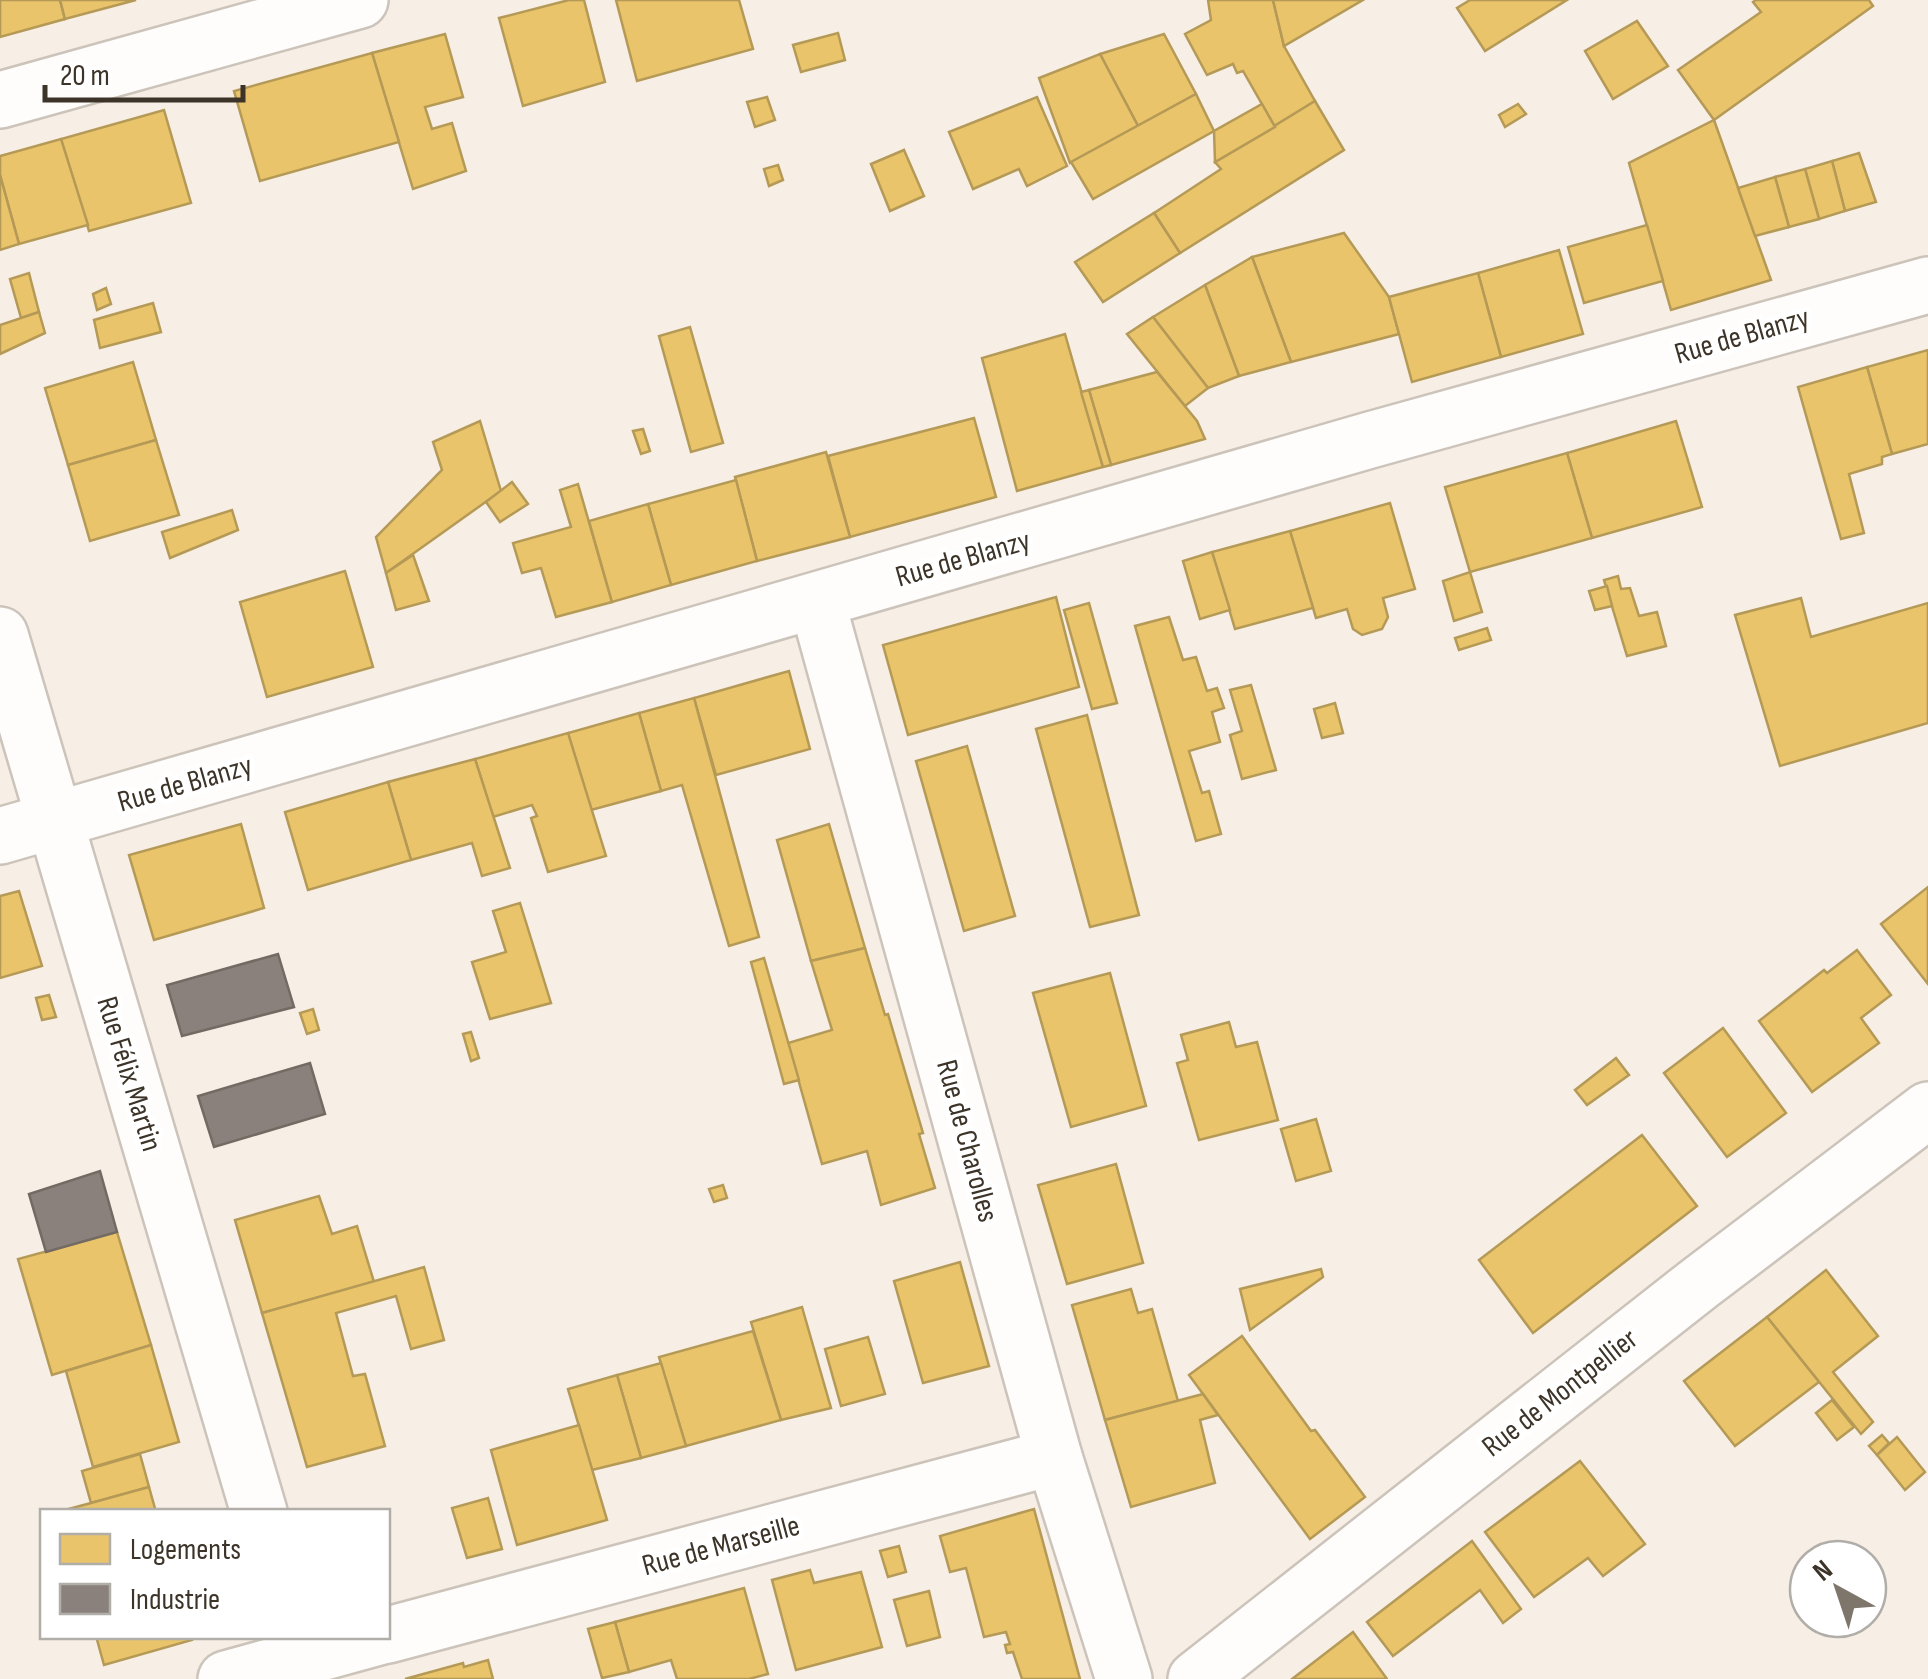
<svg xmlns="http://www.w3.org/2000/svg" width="1928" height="1679" font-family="'Sofia Sans Condensed',sans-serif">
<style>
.homes{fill:#e9c46a;stroke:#b59956;stroke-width:2.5}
.industry{fill:#8a817c;stroke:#736a63;stroke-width:2.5}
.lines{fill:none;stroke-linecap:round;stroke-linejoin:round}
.street-casing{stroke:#ccc4ba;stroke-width:60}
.street{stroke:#fefdfb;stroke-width:55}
.labels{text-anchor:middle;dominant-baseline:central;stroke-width:10;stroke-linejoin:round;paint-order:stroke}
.street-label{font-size:30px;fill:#3d3429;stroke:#fff}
</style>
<rect width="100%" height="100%" fill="#f7efe5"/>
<g class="homes">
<path d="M0,0h60l5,19 -65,18z"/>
<path d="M60,0h76l-71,19z"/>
<path d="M569,0h15l21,82 -82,24 -24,-88z"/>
<path d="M616,0h123l14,49 -116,32z"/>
<path d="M1208,0h65l11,46 31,55 -40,26 -32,-56 -6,2 -4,-9 -26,11 -22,-41 26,-14z"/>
<path d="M1273,0h90l-79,46z"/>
<path d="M1470,0h97l-82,51 -28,-43z"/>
<path d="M1756,0h113l4,6 -159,114 -36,-50 83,-58 -8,-10z"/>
<path d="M1637,21l31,45 -55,33 -28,-48z"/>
<path d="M838,33l7,27 -44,12 -8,-27z"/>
<path d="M445,34l18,63 -38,10 7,22 20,-6 14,48 -53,18 -41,-136z"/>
<path d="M1164,34l32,60 -58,32 -38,-72z"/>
<path d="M372,53l27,89 -139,39 -26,-90z"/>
<path d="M1100,54l38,72 -68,37 -31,-85z"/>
<path d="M1196,94l18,37 -121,68 -22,-37z"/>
<path d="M767,97l8,23 -20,7 -8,-25z"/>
<path d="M1037,97l30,69 -40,20 -8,-17 -46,20 -24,-57z"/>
<path d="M1315,101l29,49 -164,103 -26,-40 67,-44 -6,-7z"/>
<path d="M1262,104l13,23 -60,35 -1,-31z"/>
<path d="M1518,104l8,10 -21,13 -6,-12z"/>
<path d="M164,110l27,93 -102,28 -28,-92z"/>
<path d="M1714,120l57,160 -100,30 -42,-147z"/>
<path d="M61,139l27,86 -69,19 -19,-69v-19z"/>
<path d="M904,150l20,46 -34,15 -19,-47z"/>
<path d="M1859,153l17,49 -31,9 -13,-50z"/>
<path d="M1832,161l13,50 -26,8 -14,-50z"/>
<path d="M778,165l5,15 -14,6 -5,-17z"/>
<path d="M1805,169l14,50 -30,8 -14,-50z"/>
<path d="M0,175l19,69 -19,6z"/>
<path d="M1775,177l14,50 -34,9 -17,-48z"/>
<path d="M1154,213l26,40 -77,49 -28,-40z"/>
<path d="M1647,225l16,56 -79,22 -16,-56z"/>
<path d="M1344,233l45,64 10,37 -108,28 -39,-105z"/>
<path d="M1559,250l24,84 -82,23 -23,-84z"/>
<path d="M1252,257l39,105 -52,14 -34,-91z"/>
<path d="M29,273l10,39 -18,6 -11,-39z"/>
<path d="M1478,273l23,84 -89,25 -23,-85z"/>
<path d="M1205,285l34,91 -31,12 -55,-71z"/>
<path d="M106,288l5,16 -14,6 -4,-16z"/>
<path d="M153,303l8,29 -61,16 -6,-28z"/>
<path d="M39,312l6,21 -45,21v-29z"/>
<path d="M1153,317l55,71 -23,18 -58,-72z"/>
<path d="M690,327l33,116 -32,9 -32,-116z"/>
<path d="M1065,334l38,133 -86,24 -35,-133z"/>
<path d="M1928,350v94l-36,10 -25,-87z"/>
<path d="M133,362l23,78 -88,25 -23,-77z"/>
<path d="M1867,367l25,87 -10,3v7l-33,10 15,59 -23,6 -43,-152z"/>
<path d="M1157,372l40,49 8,18 -94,26 -22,-75z"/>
<path d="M1089,390l22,75 -8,2 -22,-75z"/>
<path d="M974,418l22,79 -146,40 -22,-81z"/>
<path d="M480,421l21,70 -115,82 -10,-36 66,-67 -9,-28z"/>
<path d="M1676,421l26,86 -110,31 -25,-85z"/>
<path d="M643,429l7,22 -9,3 -8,-23z"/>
<path d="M156,440l23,75 -89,26 -22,-76z"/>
<path d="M826,452l24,85 -93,24 -22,-84z"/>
<path d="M1567,453l25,85 -122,34 -25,-85z"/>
<path d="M736,480l21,81 -86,24 -23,-81z"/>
<path d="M512,482l16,22 -28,18 -14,-20z"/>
<path d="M578,484l34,118 -56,15 -15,-49 -19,5 -9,-30 58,-16 -11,-37z"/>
<path d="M1390,503l25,86 -32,9 5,19 -6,12 -20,6 -9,-6 -6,-20 -31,9 -26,-87z"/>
<path d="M648,504l23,81 -59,17 -23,-81z"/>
<path d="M232,510l6,20 -68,28 -8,-26z"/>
<path d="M1290,531l23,77 -78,21 -23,-77z"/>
<path d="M1212,552l18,58 -30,9 -17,-58z"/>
<path d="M413,555l16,46 -33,9 -10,-37z"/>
<path d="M345,571l28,96 -106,30 -27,-95z"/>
<path d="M1470,572l12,40 -28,9 -11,-40z"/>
<path d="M1618,576l3,13 9,-1 9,28 18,-4 9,34 -39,10 -23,-76z"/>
<path d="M1607,586l5,20 -17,4 -6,-19z"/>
<path d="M1056,597l23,90 -171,48 -25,-90z"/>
<path d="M1801,598l10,39 117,-34v120l-148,43 -45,-151z"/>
<path d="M1089,603l28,100 -25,6 -28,-99z"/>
<path d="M1169,617l14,43 13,-3 11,34 10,-3 7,20 -12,4 8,30 -31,9 13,42 7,-2 12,43 -25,7 -61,-215z"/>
<path d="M1487,628l4,12 -32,10 -4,-12z"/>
<path d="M789,671l21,78 -94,26 -22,-77z"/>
<path d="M1251,685l25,85 -34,9 -12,-44 12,-4 -12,-41z"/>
<path d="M694,698l65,239 -30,9 -47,-161 -21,6 -22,-78z"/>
<path d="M1335,703l8,30 -21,5 -8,-29z"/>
<path d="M639,713l22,78 -70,19 -23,-77z"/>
<path d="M1087,715l52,200 -49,12 -54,-198z"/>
<path d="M568,733l38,123 -58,16 -17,-54 6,-2 -5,-11 -39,12 -18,-58z"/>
<path d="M967,746l48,170 -51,15 -48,-170z"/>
<path d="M475,759l35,109 -28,8 -10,-33 -61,17 -23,-78z"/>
<path d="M388,782l23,78 -103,30 -23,-78z"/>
<path d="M241,824l23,84 -110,32 -25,-85z"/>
<path d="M829,824l36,124 -54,13 -34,-121z"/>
<path d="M1928,887v97l-47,-60z"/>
<path d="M19,891l23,75 -42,12v-82z"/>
<path d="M520,903l31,100 -61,16 -18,-57 34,-10 -13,-41z"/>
<path d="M865,948l20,67 3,-1 35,119 -4,1 16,54 -54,17 -14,-54 -45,13 -34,-121 44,-13 -21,-69z"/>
<path d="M1857,950l34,45 -30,23 18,25 -67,49 -53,-71 65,-51 3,3z"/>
<path d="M764,958l35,122 -15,4 -33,-122z"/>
<path d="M1110,973l36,133 -75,21 -38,-134z"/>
<path d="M49,995l7,22 -14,3 -6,-22z"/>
<path d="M313,1009l6,21 -12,4 -7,-21z"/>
<path d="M1229,1022l7,25 21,-5 21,78 -79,20 -22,-77 11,-3 -7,-25z"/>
<path d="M1723,1028l63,85 -59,44 -63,-84z"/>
<path d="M471,1032l8,26 -8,3 -8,-27z"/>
<path d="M1616,1058l13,17 -42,30 -12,-15z"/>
<path d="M1316,1119l15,52 -35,10 -15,-52z"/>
<path d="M1642,1135l55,71 -164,127 -54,-73z"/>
<path d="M1116,1164l27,99 -76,21 -29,-99z"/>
<path d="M723,1185l4,13 -13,4 -5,-13z"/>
<path d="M319,1196l13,38 25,-8 17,56 -112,31 -27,-93z"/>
<path d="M117,1232l34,113 -99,30 -34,-116z"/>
<path d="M960,1262l29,104 -66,17 -29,-102z"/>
<path d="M424,1267l20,73 -33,9 -15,-53 -60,17 17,63 12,-2 20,72 -78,21 -45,-154z"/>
<path d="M1321,1269l2,8 -73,53 -10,-41z"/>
<path d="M1826,1270l52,66 -45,36 40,50 -12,12 -94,-117z"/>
<path d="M1131,1289l7,24 14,-4 26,92 -73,19 -33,-115z"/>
<path d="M802,1307l29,101 -50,12 -30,-98z"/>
<path d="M1767,1317l52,65 -84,64 -51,-65z"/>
<path d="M753,1331l28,89 -95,26 -27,-89z"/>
<path d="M1242,1336l69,95 4,-1 50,67 -55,42 -121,-164z"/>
<path d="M868,1337l17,57 -44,12 -16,-57z"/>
<path d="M151,1345l28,97 -86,25 -27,-96z"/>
<path d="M661,1363l25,83 -45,12 -24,-83z"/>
<path d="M617,1375l24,83 -49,12 -24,-81z"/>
<path d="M1203,1394l15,21 -18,5 15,63 -84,24 -26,-87z"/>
<path d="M1832,1400l22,27 -17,13 -21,-27z"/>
<path d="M579,1425l28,95 -90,25 -26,-95z"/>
<path d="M1882,1435l7,8 -12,12 -8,-9z"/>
<path d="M1897,1437l28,35 -20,18 -28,-35z"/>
<path d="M140,1454l9,33 -58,16 -9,-32z"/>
<path d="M1580,1461l65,83 -42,32 -15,-18 -54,39 -49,-65z"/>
<path d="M149,1487l7,25 -95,-1 30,-8z"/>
<path d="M488,1498l14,51 -35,9 -15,-50z"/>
<path d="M1034,1509l46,170h-58l-9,-27 -6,1 -2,-8 5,-1 -4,-12 -22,5 -18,-69 -16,4 -10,-36z"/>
<path d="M1472,1541l49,68 -18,14 -23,-33 -87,66 -26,-34z"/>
<path d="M899,1546l7,26 -18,5 -8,-26z"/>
<path d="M810,1570l4,13 47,-11 21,75 -86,23 -24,-90z"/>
<path d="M744,1588l24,86 -19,5h-72l-6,-19 -42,12 -14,-50z"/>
<path d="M929,1591l11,46 -33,9 -13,-46z"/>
<path d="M615,1622l14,50 -27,6 -14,-49z"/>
<path d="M1353,1632l34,47h-95z"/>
<path d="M96,1636h95l1,4 -88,25z"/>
<path d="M488,1660l5,19h-88l58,-16 1,4z"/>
</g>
<g class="industry">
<path d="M278,954l16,53 -112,29 -15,-51z"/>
<path d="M310,1063l15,51 -111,33 -16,-51z"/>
<path d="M100,1171l17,61 -71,20 -17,-58z"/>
</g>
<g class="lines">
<defs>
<g id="street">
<path d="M0,100l360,-100"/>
<path d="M817,602l237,855 70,222"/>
<path d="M0,635l259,877"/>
<path d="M0,836l1370,-396 558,-155"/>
<path d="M388,1635l666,-178"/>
<path d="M226,1679l156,-43"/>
<path d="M1196,1679l504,-396 228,-173"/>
</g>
</defs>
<use href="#street" class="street-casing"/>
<use href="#street" class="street"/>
</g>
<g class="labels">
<g class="street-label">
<text transform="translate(1742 336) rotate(-16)">Rue de Blanzy</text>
<text transform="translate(963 559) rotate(-16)">Rue de Blanzy</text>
<text transform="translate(185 784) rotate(-16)">Rue de Blanzy</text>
<text transform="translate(129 1074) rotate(73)">Rue Félix Martin</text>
<text transform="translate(967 1141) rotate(75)">Rue de Charolles</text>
<text transform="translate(1560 1393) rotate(-38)">Rue de Montpellier</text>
<text transform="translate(721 1546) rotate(-15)">Rue de Marseille</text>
</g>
</g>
<rect x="40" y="1509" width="350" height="130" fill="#ffffff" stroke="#b1aea9" stroke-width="2.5"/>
<rect x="60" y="1534" width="50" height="30" fill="#e9c46a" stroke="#b1aea9" stroke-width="2.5"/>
<text x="130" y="1559" font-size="30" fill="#3d3429">Logements</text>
<rect x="60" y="1584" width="50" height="30" fill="#8a817c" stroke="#b1aea9" stroke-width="2.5"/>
<text x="130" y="1609" font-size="30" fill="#3d3429">Industrie</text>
<g transform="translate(1838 1589) rotate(320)"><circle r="48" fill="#ffffff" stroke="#b1aea9" stroke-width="2.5"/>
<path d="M0-8L18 38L0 25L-18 38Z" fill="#7e756b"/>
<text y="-15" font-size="28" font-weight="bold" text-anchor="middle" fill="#3d3429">N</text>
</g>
<path d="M45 85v15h198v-15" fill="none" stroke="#3d3429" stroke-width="5"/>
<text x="60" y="85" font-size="30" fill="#3d3429" stroke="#ffffff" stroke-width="8" paint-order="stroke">20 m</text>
</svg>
